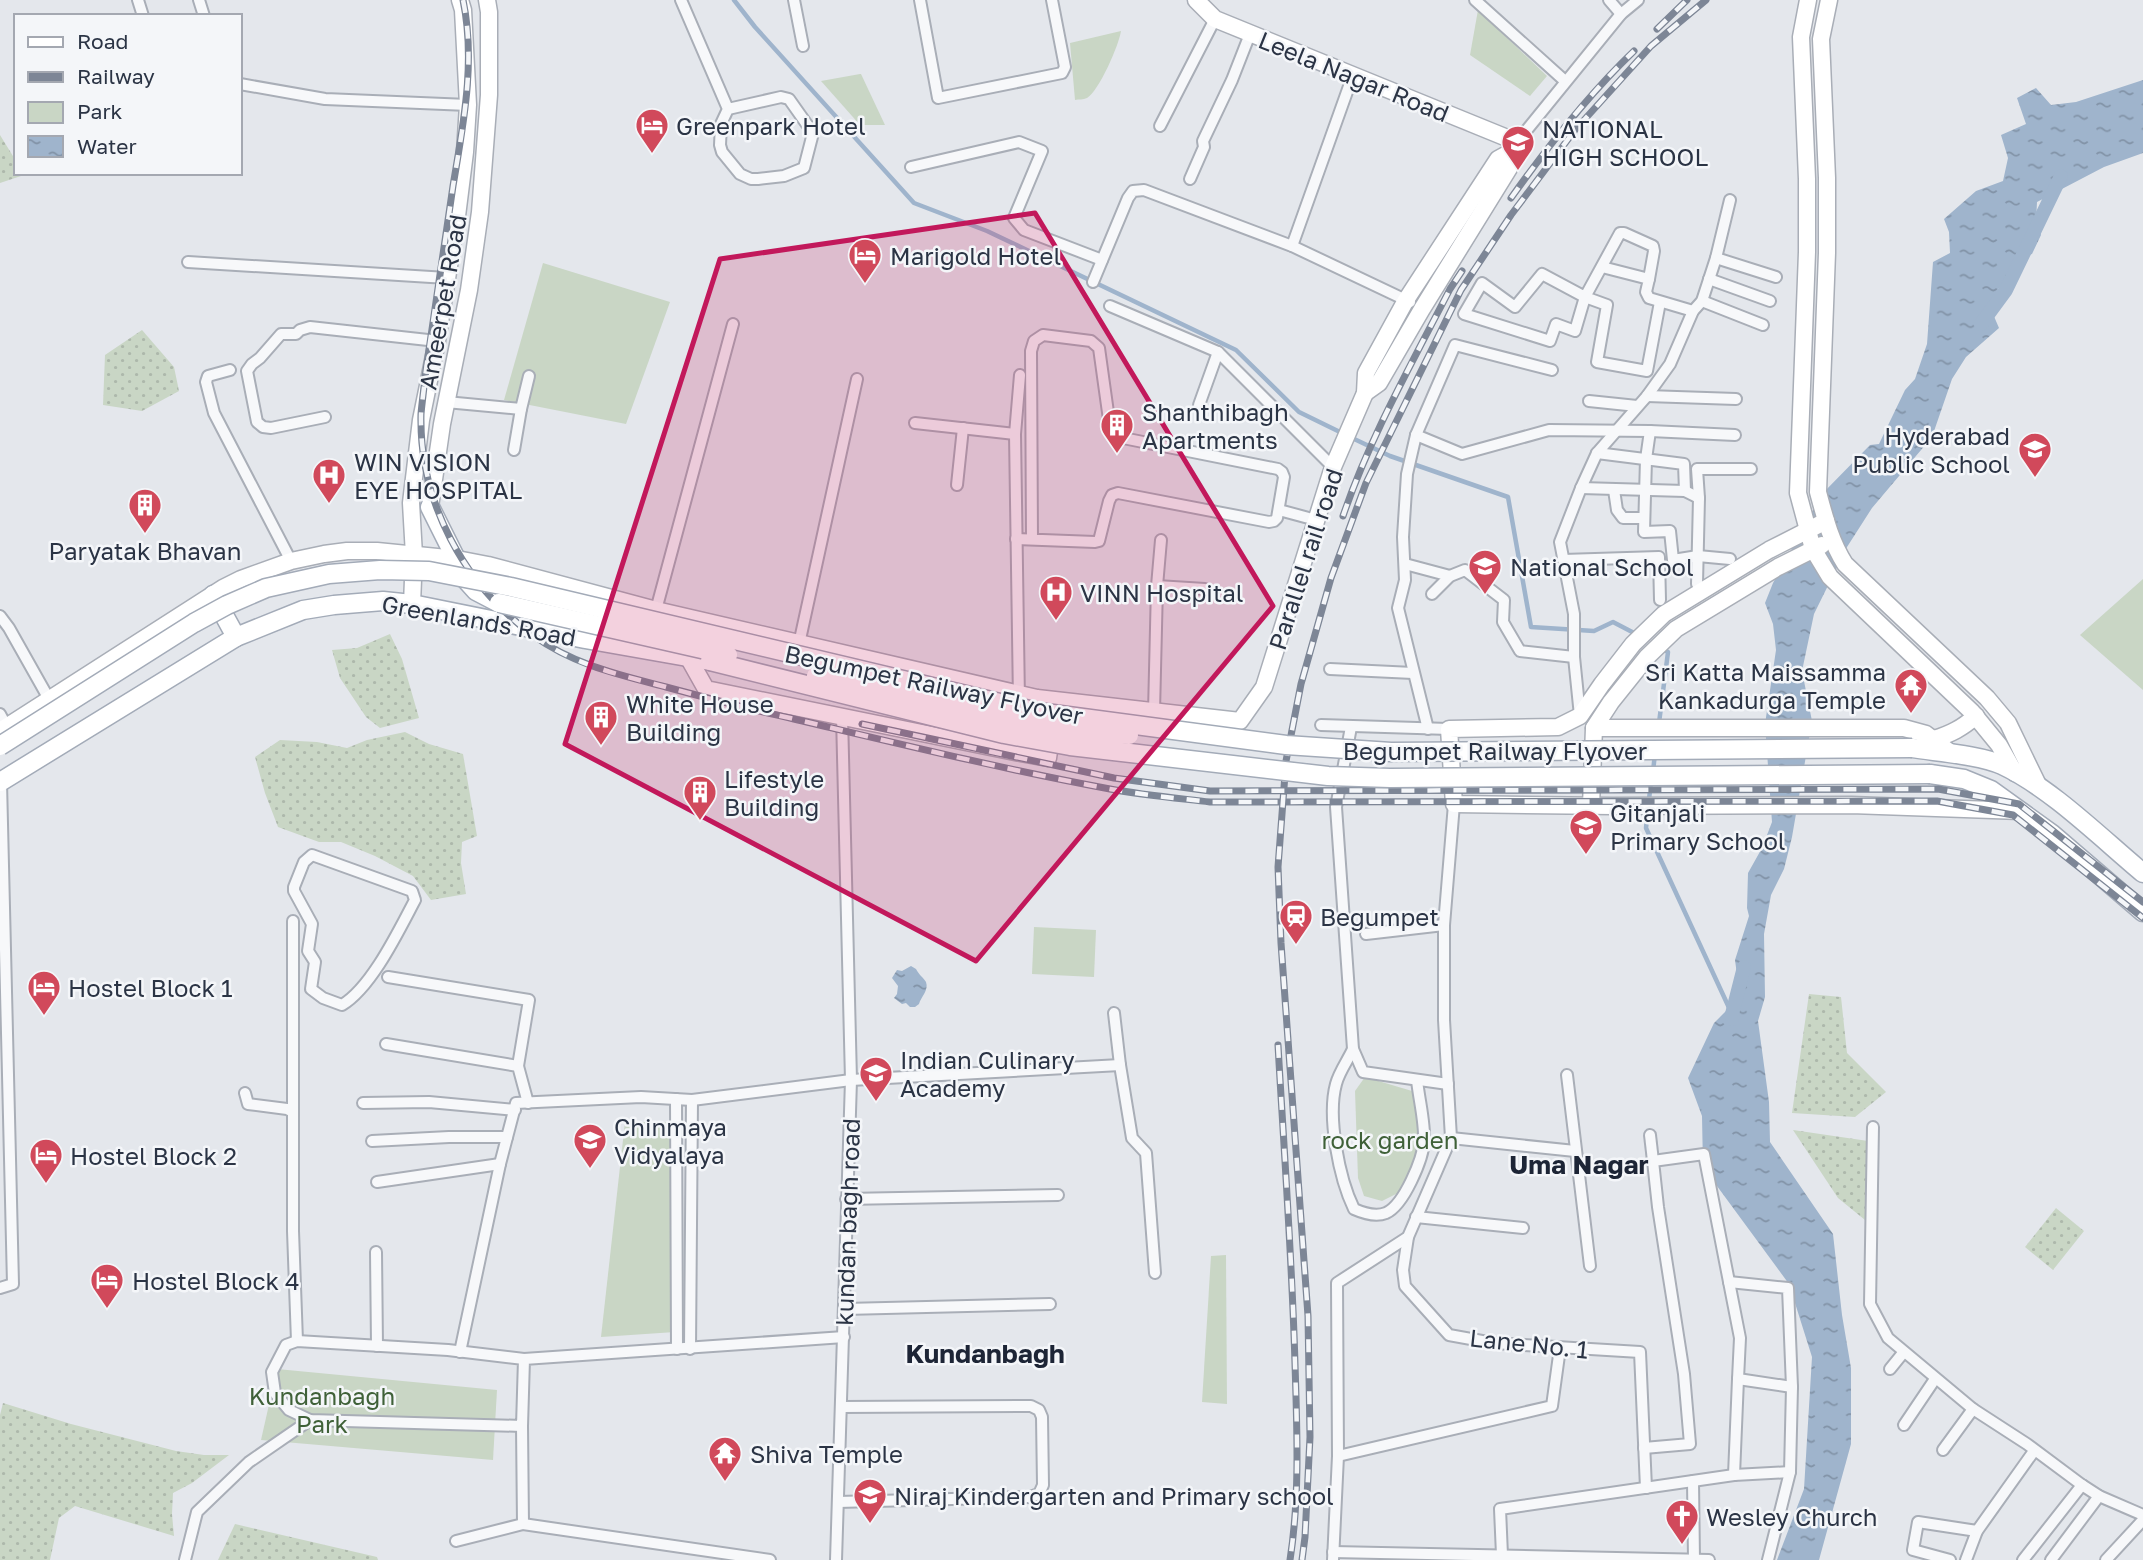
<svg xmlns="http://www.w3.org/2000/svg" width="2143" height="1560" font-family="'Golos Text',sans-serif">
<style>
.grass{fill:url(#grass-dots)}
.park{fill:#c9d6c5}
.water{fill:url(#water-ripples)}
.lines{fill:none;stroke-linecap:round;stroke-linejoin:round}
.stream{stroke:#9fb4cc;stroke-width:4.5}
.canal{stroke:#9fb4cc;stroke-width:14}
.street-casing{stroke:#a9aeb7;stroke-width:14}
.secondary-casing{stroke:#a9aeb7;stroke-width:19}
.primary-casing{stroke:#a3abb8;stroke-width:21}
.street{stroke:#f7f8fa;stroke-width:10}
.secondary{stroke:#fff;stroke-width:16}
.primary{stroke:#fff;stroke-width:18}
.rail-casing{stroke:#7d8696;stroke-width:7}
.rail{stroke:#f4f6f9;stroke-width:4.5;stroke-dasharray:13;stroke-linecap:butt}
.primary-bridge-casing{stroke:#a3abb8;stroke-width:21;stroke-linecap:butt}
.primary-bridge{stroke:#fff;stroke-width:18}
.marked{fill:#c2185b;fill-opacity:0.2;stroke:#c2185b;stroke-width:5;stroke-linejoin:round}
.labels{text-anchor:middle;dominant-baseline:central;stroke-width:5;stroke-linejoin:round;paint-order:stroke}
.street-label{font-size:24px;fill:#2b3445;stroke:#f4f6f9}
.poi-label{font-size:24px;fill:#2b3445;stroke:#f4f6f9;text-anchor:start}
.park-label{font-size:24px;fill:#3f6138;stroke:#f4f6f9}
.neighbourhood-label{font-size:26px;font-weight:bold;fill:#1d2536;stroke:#f4f6f9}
</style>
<defs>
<pattern id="grass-dots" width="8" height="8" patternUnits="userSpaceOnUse" patternTransform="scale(1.75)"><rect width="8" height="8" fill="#c9d6c5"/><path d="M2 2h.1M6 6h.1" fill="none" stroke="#adb8ab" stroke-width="1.8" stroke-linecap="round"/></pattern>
<pattern id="water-ripples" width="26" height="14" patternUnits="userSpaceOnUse" patternTransform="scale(1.75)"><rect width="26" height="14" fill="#9fb4cc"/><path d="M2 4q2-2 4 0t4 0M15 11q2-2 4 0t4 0" fill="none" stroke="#8293a7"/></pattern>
</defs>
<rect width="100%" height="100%" fill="#e4e7ec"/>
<g class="grass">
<path d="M0,135l16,26v12l8,2 -24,8z"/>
<path d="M142,330l32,37 5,24 -37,20 -39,-6 2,-50z"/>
<path d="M390,634l12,25 17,59 -39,10 -14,-11 -26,-39 -8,-28 25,-2z"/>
<path d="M405,732l24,12 34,10 14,82 -15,6 -1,21 5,31 -35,6 -18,-24 -38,-20 -34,-14h-22l-41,-15 -13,-34 -10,-36 25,-17 37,2 30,6 20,-8z"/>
<path d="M1809,994l32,3 6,56 39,39 -31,25 -63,-4z"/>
<path d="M1793,1130l75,11 -3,79 -27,-22z"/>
<path d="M2056,1208l28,23 -31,39 -28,-23z"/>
<path d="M3,1403l68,21 105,27 28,4h25l-37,28 -19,10 -1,21 2,22 -99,-30 -16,12 -9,42h-50v-145z"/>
<path d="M235,1524l142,33 1,3h-160z"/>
</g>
<g class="park">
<path d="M1478,10l69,66 -17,20 -60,-41z"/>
<path d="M1121,31c-2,14 -22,60 -34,67 -4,2 -8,1 -12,2l-5,-57z"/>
<path d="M860,74h1l24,51h-25l-39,-44z"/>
<path d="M543,263l127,39 -44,122 -122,-24z"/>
<path d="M2143,579v111l-63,-55z"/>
<path d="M1034,927l62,3 -2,47 -62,-3z"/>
<path d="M1365,1077l47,14 14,50 -20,48 -24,12 -18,-5 -6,-18 -3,-87z"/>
<path d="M625,1122h48l2,210 -74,5z"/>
<path d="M1226,1255l1,149 -25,-2 9,-146z"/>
<path d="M277,1369l220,21 -4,70 -232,-20z"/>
</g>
<g class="water">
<path d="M2143,80v73l-39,14 -67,35 -1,20 5,13 -9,19 -13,4 -10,17 6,8 -16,5 -8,13 2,13 6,14 -33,29 -14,22 -20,58 -60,71 -25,39 -33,67 -12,57 10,50 -20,116 -8,32 -13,26 -7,39 1,63 -7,24 11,81 1,40 63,92 9,81 9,53v76l-32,116h-42l27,-71 8,-132 -23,-73 -86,-117 -1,-51 -14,-38 26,-55 26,-26 -5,-37 14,-44 -2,-8 1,-35 14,-25 10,-26 -7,-98 11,-74 -3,-26 -8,-21 8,-20 49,-89 48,-49 9,-1 26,-54 10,-11 12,-35 6,-82 17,-9 -1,-21 -5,-13 32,-28 27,-10 5,-23 -7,-23 25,-11 -9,-26 19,-10 15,17 25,-3z"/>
<path d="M911,966l5,3c3,6 7,8 10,13 3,8 -5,15 -7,22l-4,3h-5l-4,-4 -4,1 -8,-6 3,-4 1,-8 -6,-8 5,-8 5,1z"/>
</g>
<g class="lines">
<g class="stream">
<path d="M734,0l21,27 159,176 73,28 249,119 63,62 43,21"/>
<path d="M1350,437l40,19 118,41 23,130 63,4 19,-9 23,12"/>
<path d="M1659,723l9,-71 -6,-3"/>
<path d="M1653,772l2,-19"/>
<path d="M1651,781l-5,47 85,184"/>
</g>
<g class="canal">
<path d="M1981,324l25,-34 55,-114"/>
<path d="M1732,1019v-5l12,-47"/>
</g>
<defs>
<g id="street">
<path d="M138,0l5,16"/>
<path d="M199,0l5,16"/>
<path d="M681,0l47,109 -7,15 -1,21 2,7 18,22 11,5h7l26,-3 20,-8 9,-35 -24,-34 -8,-2 -53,12"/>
<path d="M794,0l9,46"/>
<path d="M920,0l18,98 124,-25 3,-6 -13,-67"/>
<path d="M1475,0l90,81"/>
<path d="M1609,0l12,14"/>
<path d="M240,84l85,15 143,6"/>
<path d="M1160,126l55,-107"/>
<path d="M1517,142l104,-128 17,-14"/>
<path d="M911,167l108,-25 23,9 -28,67 10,12 78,30"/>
<path d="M1190,179l14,-32 -1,-6 29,-61 18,-46"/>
<path d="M1292,246l61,-171"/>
<path d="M1716,258l60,19"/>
<path d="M188,262l259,16"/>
<path d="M1602,267l47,12 -3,13 3,6 44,13"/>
<path d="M1649,279l5,-28 -1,-5 -29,-13h-4l-35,64 -10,34 -19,-7 -6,17 -86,-27 18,-31 33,24 27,-33 43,23 22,8 -10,57 50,9 13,-69"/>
<path d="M1709,279l61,22"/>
<path d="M1093,282l35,-84 5,-7 11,-1 148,56 118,56"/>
<path d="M1702,301l61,24"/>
<path d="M1110,306l108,46 115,115"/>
<path d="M230,370l-22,6 -2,6 8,31 77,148"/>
<path d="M1647,396l89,3"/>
<path d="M1589,401l48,5"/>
<path d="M446,402l75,7 -7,41"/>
<path d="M1199,405l19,-53"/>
<path d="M521,409l8,-33"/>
<path d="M325,417l-54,11 -8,-1 -6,-5 -10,-51 5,-7 8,-6 21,-24h15l4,-4 10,-3 127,14"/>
<path d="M915,423l100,11"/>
<path d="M1650,431l-4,28 -2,73 26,-1 3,29 25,-4 32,3"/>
<path d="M1416,435l46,19 87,-24 101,1 85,4"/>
<path d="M1597,453l87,11 1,27"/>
<path d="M957,485l6,-57"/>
<path d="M1581,488l104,3 14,7"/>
<path d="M1614,490l3,20 6,8h21"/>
<path d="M1279,510l37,10"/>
<path d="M1016,539c27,1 53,2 79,3l4,-1 10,-40 3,-6 6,-2 151,29 5,-1 3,-3 7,-41 -2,-5 -4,-3 -160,-32 -7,-3 -12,-86 -8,-7 -48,-6 -9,6 -3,10 1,189"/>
<path d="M1563,560l96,-3 1,43"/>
<path d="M1405,564l45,12"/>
<path d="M1697,584l2,-86 -2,-29h54"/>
<path d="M1157,586l48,3"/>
<path d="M1432,594l18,-18 15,-6 39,30 -1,22 17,29 54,6"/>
<path d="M656,610l77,-286"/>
<path d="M0,616l9,12 40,71"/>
<path d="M799,644l58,-265"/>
<path d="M1330,669l83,4"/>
<path d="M1019,701l-4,-267 5,-59"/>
<path d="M1154,712l3,-126 4,-46"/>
<path d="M0,714l7,13"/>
<path d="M1580,716l-6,-59v-43l-14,-72 21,-54 16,-35 50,-57 23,-32 23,-53 9,-10 14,-43 14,-58"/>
<path d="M1321,725l128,4"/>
<path d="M1351,727l-15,80 17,242 10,23 85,12"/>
<path d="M1428,729l-30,-121 7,-28 -2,-43 4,-63 9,-39 39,-90 97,25"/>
<path d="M312,855l100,36 3,9c-16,30 -43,87 -73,105l-19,-7 -12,-9 4,-27 -7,-11 4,-27 -18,-33v-4l10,-25z"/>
<path d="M293,921v310l4,110"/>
<path d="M1366,934l78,-9"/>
<path d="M388,977l141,23 -11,66"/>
<path d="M1114,1013l6,52 12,73 14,15 9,120"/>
<path d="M386,1044l132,22 10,37"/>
<path d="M1353,1049c-5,11 -14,23 -17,35 -9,33 3,94 18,125 9,4 22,8 32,4 18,-8 37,-54 38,-72 1,-19 -5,-41 -7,-61"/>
<path d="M1567,1075l23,191"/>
<path d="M245,1093l3,11 39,5 6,3"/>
<path d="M676,1099l1,250"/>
<path d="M363,1103l66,-1 86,8"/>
<path d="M1873,1127l-3,177 18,34 85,71 54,35 55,41 17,11 44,19"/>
<path d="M1650,1135l3,26"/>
<path d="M1451,1138l124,13"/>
<path d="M372,1141l77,-4h58"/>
<path d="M377,1182l123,-18"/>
<path d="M846,1199l212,-4"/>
<path d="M1416,1217l107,11"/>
<path d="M1408,1237l-5,33 2,16 44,49 44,8 147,9 6,136"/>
<path d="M376,1252l1,94"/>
<path d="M1729,1282l59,6 4,99 -2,85 -22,88"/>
<path d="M0,1288l13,-4 -12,-502"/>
<path d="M845,1309l205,-5"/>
<path d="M690,1349l2,-249"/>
<path d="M460,1352l40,-188 16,-61 125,-6 51,3 159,-20 269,-15"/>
<path d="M524,1359l-2,67 -212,-6 -21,-10 -14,-17 -3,-21 14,-27 11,-4 151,9 76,9 320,-22"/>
<path d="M1890,1369l13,-16"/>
<path d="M1904,1425l31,-46"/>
<path d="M1644,1448l46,-4 -6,-70 -26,-167 -5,-46 51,-7 36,184 -2,41 54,8"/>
<path d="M1943,1450l30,-41"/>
<path d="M1338,1456l214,-50 8,-58"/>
<path d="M1734,1475l4,-96"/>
<path d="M1693,1481l1,79"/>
<path d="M838,1502l192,-5 9,-3 4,-9 -1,-68 -3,-7 -8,-4 -190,1"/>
<path d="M523,1524l247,36"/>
<path d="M456,1541l67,-17 -1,-98"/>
<path d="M1333,1552l376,8"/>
<path d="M1502,1555l-2,-46 234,-34 56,-3"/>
<path d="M185,1560l12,-48 52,-50 61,-42"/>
<path d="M836,1560l15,-480 -9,-364"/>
<path d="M1333,1560l5,-104 -1,-173 71,-46 43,-99 -7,-118v-95l10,-121"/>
<path d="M1950,1560l-37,-10 5,-28 59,9"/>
<path d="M1966,1560l11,-29 57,-80"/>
<path d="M2023,1560l59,-75"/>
<path d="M2051,1560l48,-64"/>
<path d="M2106,1560l37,-40"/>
</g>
<g id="secondary">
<path d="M1808,0l-7,37 6,142v73l-9,241 15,56 17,28 142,135 27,33 16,28"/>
<path d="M1829,0l-8,39 6,139v75l-9,239c7,26 13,50 27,72l142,134 21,25 31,64"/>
<path d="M1365,393l14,-10 43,-74 89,-144 -2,-12"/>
<path d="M430,507l12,-83 27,-134 11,-78 9,-117v-83l-2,-12"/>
<path d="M1826,521l-57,29 -105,64 -31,30 -31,40 -22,32 -22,11 -109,2 5,75 159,2 238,-1 170,6"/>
<path d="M412,604l2,-49 -3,-52 10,-83 16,-79 20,-125 8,-64 3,-47 -5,-95 -3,-10"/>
<path d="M688,657l18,32 304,62 38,7 4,-28"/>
<path d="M1594,728h310l22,6 25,19"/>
<path d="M0,731l223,-143 18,-9 50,-18 33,-7 23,-3h30l80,8 31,6 168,45 381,88 203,23 24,-34 69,-220 32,-74 1,-20 40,-73 92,-141 11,-6 8,-11 -302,-123 -19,-19"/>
<path d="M1934,739c17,-5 28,-11 42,-23"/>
<path d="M1591,806l3,-78 17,-26 36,-45 29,-28 102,-62 44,-22"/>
</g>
<g id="primary">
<path d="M430,507l37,74 9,10 23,12"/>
<path d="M213,595l23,42"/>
<path d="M1912,748c25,4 68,7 90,17 49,23 99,73 141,108"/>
<path d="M1930,774l34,5 27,11 61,44 91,78"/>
<path d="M0,782l236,-145 67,-27 31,-5 49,-4 29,3 173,35 125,22"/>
</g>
</defs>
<use href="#street" class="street-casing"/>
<use href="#secondary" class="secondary-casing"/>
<use href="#primary" class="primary-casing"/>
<use href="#street" class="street"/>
<use href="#secondary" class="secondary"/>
<use href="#primary" class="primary"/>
<defs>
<g id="rail">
<path d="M463,0c13,62 0,125 -10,186 -9,64 -19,127 -28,191 -1,12 -3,25 -4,37 -2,88 43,171 113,222 40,29 86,39 132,51 41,11 82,22 124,31 106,25 212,51 320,71 33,6 66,9 100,13l727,-1 76,14 130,103"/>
<path d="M1657,29l30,-29"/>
<path d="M1511,198c37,-52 77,-103 123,-147"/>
<path d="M1343,516c27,-79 69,-153 107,-227l12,-18"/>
<path d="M862,724l252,54 96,13 728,-2 81,15 124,98"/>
<path d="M1278,1045c6,106 14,213 17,319 2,65 5,132 -5,196"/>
<path d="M1302,1560l3,-23 5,-100 -2,-121 -27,-373 -3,-76 8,-106 15,-77 30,-106 35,-95 95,-193 50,-75 64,-85 76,-84 55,-46"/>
</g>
</defs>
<use href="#rail" class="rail-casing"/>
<use href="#rail" class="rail"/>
<defs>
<g id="primary-bridge">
<path d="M499,603l229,52"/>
<path d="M710,661l294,73 66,12 258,30 62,2 540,-4"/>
<path d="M816,676c104,23 207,53 313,59"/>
<path d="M0,746l194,-123 33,-18 39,-17 63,-14 51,-4 49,1 82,16 527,125 248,33 105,7 521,-4"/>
</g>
</defs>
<use href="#primary-bridge" class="primary-bridge-casing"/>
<use href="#primary-bridge" class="primary-bridge"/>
</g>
<path class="marked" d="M1035,213l238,393 -297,355 -411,-217 155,-485z"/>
<defs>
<symbol id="hotel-pin" viewBox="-11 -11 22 30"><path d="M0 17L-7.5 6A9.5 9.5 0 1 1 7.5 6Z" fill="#d1495b" stroke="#f4f6f9"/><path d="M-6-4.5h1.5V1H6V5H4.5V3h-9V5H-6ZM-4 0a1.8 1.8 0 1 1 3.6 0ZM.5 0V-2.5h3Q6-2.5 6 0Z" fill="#fff"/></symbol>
<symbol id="university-pin" viewBox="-11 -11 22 30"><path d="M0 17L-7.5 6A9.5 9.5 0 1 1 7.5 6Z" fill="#d1495b" stroke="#f4f6f9"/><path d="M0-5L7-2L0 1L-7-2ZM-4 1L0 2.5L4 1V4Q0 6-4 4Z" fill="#fff"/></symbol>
<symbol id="building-pin" viewBox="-11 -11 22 30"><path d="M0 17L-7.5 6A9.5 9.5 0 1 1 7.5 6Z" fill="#d1495b" stroke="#f4f6f9"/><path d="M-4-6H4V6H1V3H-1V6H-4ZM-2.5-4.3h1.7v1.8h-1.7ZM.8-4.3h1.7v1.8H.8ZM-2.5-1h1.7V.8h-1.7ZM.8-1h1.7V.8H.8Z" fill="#fff"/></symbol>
<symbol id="school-pin" viewBox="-11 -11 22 30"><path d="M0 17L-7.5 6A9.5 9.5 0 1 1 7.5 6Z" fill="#d1495b" stroke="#f4f6f9"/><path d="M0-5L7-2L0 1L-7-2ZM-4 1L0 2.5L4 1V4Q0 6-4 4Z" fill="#fff"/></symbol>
<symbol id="hospital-pin" viewBox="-11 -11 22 30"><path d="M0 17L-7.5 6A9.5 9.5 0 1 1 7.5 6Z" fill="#d1495b" stroke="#f4f6f9"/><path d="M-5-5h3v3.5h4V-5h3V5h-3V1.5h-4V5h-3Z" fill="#fff"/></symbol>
<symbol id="temple-pin" viewBox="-11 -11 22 30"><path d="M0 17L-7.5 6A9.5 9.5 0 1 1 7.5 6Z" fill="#d1495b" stroke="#f4f6f9"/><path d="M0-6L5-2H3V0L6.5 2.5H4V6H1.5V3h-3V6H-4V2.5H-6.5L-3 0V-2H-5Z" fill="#fff"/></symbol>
<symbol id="station-pin" viewBox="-11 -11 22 30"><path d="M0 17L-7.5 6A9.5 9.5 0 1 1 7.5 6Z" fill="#d1495b" stroke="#f4f6f9"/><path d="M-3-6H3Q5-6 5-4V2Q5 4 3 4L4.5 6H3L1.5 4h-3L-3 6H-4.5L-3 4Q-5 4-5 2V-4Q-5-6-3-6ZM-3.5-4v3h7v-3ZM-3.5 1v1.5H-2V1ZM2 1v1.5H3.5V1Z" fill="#fff"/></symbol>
<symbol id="church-pin" viewBox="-11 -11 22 30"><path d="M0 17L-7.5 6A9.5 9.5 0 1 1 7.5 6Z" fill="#d1495b" stroke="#f4f6f9"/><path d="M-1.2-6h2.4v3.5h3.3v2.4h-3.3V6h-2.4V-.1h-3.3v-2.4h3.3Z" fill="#fff"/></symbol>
</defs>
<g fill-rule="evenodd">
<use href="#hotel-pin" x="633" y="106" width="38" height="52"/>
<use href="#university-pin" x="1499" y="123" width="38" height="52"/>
<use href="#hotel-pin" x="846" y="236" width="38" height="52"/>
<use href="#building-pin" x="1098" y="406" width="38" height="52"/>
<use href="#school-pin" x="2016" y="430" width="38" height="52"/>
<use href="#hospital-pin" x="310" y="456" width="38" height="52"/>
<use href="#building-pin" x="126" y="486" width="38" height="52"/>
<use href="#university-pin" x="1466" y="547" width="38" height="52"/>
<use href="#hospital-pin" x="1037" y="573" width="38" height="52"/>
<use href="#temple-pin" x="1892" y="666" width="38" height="52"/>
<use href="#building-pin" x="582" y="698" width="38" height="52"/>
<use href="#building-pin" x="681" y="773" width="38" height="52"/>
<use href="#school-pin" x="1567" y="807" width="38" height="52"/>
<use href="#station-pin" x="1277" y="897" width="38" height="52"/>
<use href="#hotel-pin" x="25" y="968" width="38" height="52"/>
<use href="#university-pin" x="857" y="1054" width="38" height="52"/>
<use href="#university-pin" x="571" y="1121" width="38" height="52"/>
<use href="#hotel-pin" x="27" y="1136" width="38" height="52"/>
<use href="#hotel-pin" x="88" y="1261" width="38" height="52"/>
<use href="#temple-pin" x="706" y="1434" width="38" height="52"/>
<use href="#school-pin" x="851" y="1476" width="38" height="52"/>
<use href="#church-pin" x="1663" y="1497" width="38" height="52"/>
</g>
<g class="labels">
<g class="street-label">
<text transform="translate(1354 76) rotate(22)">Leela Nagar Road</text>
<text transform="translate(442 302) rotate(-80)">Ameerpet Road</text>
<text transform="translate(1305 559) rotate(-72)">Parallel rail road</text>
<text transform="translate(479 620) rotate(10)">Greenlands Road</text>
<text transform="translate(934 684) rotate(12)">Begumpet Railway Flyover</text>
<text x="1495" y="750">Begumpet Railway Flyover</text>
<text transform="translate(847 1222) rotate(-88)">kundan bagh road</text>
<text transform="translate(1529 1343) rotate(6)">Lane No. 1</text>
</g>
<g class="poi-label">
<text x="676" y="125">Greenpark Hotel</text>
<text x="1542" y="128">NATIONAL<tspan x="1542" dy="28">HIGH SCHOOL</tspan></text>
<text x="890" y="255">Marigold Hotel</text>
<text x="1142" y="411">Shanthibagh<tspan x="1142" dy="28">Apartments</tspan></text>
<text x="2010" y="435" text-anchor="end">Hyderabad<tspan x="2010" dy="28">Public School</tspan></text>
<text x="354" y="461">WIN VISION<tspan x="354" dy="28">EYE HOSPITAL</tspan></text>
<text x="145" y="550" text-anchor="middle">Paryatak Bhavan</text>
<text x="1510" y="566">National School</text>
<text x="1080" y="592">VINN Hospital</text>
<text x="1886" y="671" text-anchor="end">Sri Katta Maissamma<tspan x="1886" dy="28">Kankadurga Temple</tspan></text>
<text x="626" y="703">White House<tspan x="626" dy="28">Building</tspan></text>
<text x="724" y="778">Lifestyle<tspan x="724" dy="28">Building</tspan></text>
<text x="1610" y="812">Gitanjali<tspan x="1610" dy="28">Primary School</tspan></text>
<text x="1320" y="916">Begumpet</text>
<text x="68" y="987">Hostel Block 1</text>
<text x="900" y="1059">Indian Culinary<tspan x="900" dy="28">Academy</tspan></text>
<text x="614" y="1126">Chinmaya<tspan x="614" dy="28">Vidyalaya</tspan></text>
<text x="70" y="1155">Hostel Block 2</text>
<text x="132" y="1280">Hostel Block 4</text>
<text x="750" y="1453">Shiva Temple</text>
<text x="894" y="1495">Niraj Kindergarten and Primary school</text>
<text x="1706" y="1516">Wesley Church</text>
</g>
<g class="park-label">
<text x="1390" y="1139">rock garden</text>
<text x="322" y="1395">Kundanbagh<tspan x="322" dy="28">Park</tspan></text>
</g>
<g class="neighbourhood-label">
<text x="1579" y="1164">Uma Nagar</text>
<text x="985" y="1353">Kundanbagh</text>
</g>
</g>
<rect x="14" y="14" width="228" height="161" fill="#f4f6f9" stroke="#a4a8b1" stroke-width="2"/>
<rect x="28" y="37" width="35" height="10" fill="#ffffff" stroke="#a4a8b1" stroke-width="2"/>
<text x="77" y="49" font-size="21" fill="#2b3445">Road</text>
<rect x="28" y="72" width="35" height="10" fill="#7d8696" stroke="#a4a8b1" stroke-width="2"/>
<text x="77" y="84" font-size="21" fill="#2b3445">Railway</text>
<rect x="28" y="102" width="35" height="21" fill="#c9d6c5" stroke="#a4a8b1" stroke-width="2"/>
<text x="77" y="119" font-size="21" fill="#2b3445">Park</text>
<rect x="28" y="136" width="35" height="21" fill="url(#water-ripples)" stroke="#a4a8b1" stroke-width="2"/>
<text x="77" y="154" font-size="21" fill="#2b3445">Water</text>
</svg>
